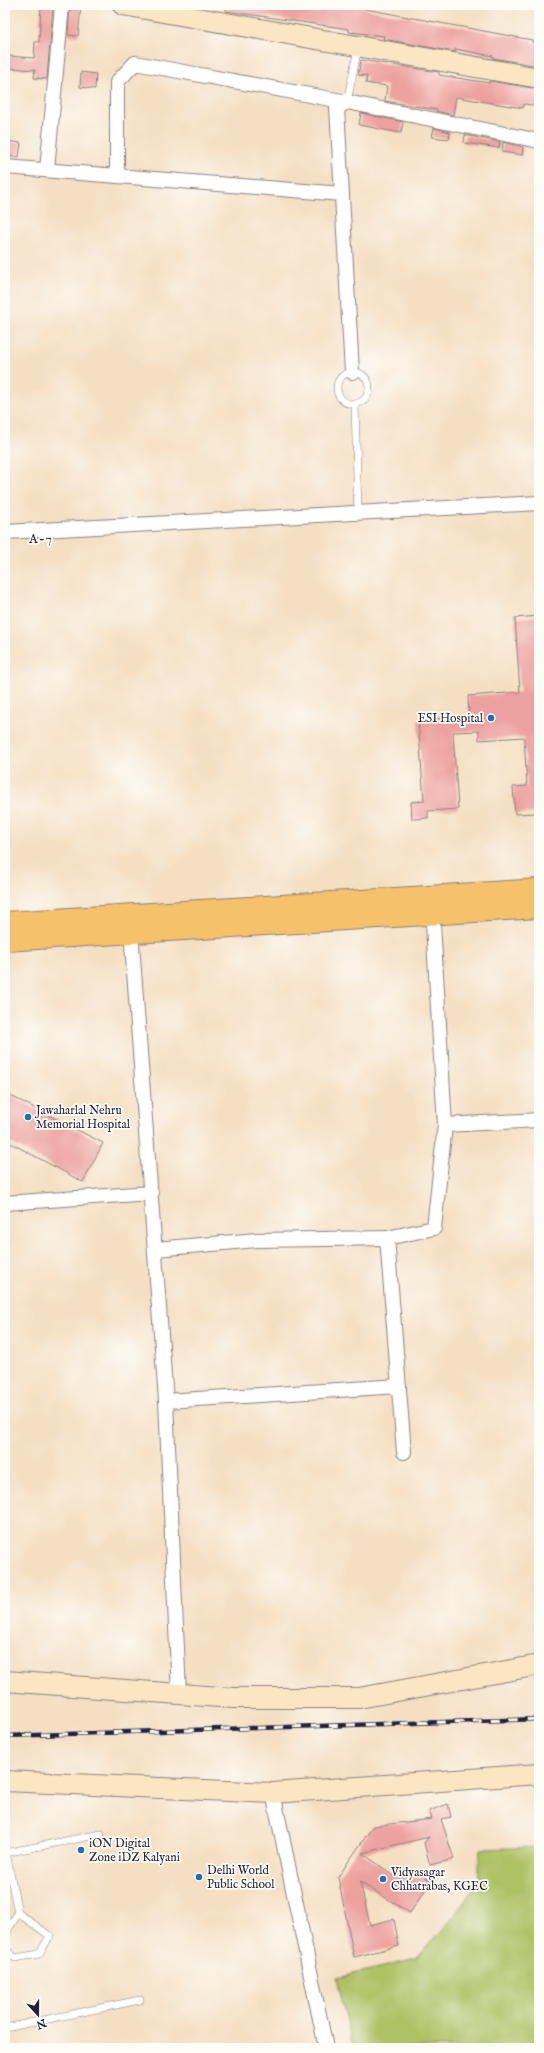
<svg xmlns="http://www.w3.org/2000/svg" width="544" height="2053" font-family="'IM FELL English',serif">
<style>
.green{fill:#afc165;stroke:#687250}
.building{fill:#eda19e}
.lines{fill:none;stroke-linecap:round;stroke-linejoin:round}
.lane-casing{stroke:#8b807f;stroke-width:8}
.street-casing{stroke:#8b807f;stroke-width:16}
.secondary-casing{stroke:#8b807f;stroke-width:22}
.primary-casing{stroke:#8b807f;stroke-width:24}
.lane{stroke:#fff;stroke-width:7}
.street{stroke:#fff;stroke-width:14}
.secondary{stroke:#fbe6c4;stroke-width:20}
.primary{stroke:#f5c16b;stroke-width:22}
.rail-casing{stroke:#22223b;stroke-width:4.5}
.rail{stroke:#fdfcf7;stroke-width:3;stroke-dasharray:9;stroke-linecap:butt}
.poi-dot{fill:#1f6fb2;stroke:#fdfcf7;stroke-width:1.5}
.labels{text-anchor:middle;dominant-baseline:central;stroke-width:3.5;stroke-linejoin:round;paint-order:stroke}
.poi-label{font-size:12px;fill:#22223b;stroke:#fdfcf7;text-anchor:start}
.neighbourhood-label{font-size:13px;letter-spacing:1px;fill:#22223b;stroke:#fdfcf7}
</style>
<rect width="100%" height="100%" fill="#fdfcf7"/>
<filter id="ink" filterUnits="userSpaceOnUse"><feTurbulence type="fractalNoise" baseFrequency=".025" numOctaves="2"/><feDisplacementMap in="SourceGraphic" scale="8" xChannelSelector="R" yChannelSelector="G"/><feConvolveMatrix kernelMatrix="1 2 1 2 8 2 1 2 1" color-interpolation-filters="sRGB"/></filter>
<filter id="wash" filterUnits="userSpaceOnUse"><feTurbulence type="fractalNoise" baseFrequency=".012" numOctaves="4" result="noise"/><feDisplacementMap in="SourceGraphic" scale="16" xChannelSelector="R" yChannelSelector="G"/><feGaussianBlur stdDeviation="0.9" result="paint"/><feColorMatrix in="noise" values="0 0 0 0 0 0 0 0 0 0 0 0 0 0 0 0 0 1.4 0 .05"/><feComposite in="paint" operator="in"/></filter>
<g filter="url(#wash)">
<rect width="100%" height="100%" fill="#f4dfc3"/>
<path class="green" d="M539,1847v201h-186l-16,-70 79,-19 35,-39 27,-38 2,-33z"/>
<g id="blocks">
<g class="building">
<path d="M41,5h12l-6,74 -13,-1 1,-8 -27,-2 1,-12 25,2 1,-16h4z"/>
<path d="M70,5h11l-3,31 -10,-1z"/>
<path d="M226,5l139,1v3l167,31v2l7,2v22l-46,-8v-2l-38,-7v3l-72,-13 1,-3 -35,-4v-3l-123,-18z"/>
<path d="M361,60l78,12v3l50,8v-2l50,8v17l-15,-2 -1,4 -67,-11 -3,18 -17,-4 1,-1 -52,-9 2,-15 -21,-3 1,-7 -9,-1z"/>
<path d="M81,72l15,2 -1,15 -15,-2z"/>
<path d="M361,113l42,9 -2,11 -42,-8z"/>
<path d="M434,128l16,4 -1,7 -17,-2z"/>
<path d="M465,135l35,7 -1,6 -35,-5z"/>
<path d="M7,141l14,2 -2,14 -14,-1z"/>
<path d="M503,142l20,5 -1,8 -20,-3z"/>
<path d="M539,616v197l-24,1 -2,-27 14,-1 -3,-49 -45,3v-9l-26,1 5,77 -30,2v7l-16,1 -1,-17 13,-1 -6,-81 51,-4 -1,-20 52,-4 -5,-74z"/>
<path d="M5,1093l98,50 -20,39 -78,-42z"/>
<path d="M448,1804l3,13 -10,2 13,40 -24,6 -6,-22 5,-6 -67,16 34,24 7,-9 8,7 4,-5 16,11 -21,32 -50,-31 10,43 24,-6 5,27 -45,11 -16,-80 35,-51 59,-7 -3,-8z"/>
</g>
</g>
</g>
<g filter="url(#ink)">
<use href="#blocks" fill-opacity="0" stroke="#8b807f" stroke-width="1"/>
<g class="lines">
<defs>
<g id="lane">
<path d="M347,102l11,-54"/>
<circle cx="353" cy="388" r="16"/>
<path d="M355,404l3,109"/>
<path d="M5,1847l13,66 -13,22"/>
<path d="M5,1853l96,-19"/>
<path d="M5,1949l10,9 24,-4 11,-18 -32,-23"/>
<path d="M5,2028l135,-28"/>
</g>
<g id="street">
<path d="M5,167l337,27"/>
<path d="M47,170l15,-165"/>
<path d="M117,176v-94l18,-19 212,39"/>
<path d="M352,372l-15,-264 10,-6 192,39"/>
<path d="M5,532l534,-29"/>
<path d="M131,931l35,470 13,293"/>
<path d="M445,1125l94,-5"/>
<path d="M5,1203l146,-10"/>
<path d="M387,1238l17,214"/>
<path d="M156,1249l101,-9 130,-2 47,-10 11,-103 -13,-218"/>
<path d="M166,1401l233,-15"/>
<path d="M273,1793l53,255"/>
</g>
<g id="secondary">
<path d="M123,5l416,73"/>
<path d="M5,1681l228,17h126l180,-33"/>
<path d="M5,1781l268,12 266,-19"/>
</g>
<g id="primary">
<path d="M5,923l534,-33"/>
<path d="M5,940l534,-33"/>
</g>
</defs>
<use href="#lane" class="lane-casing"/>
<use href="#street" class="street-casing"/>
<use href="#secondary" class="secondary-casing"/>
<use href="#primary" class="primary-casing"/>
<use href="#lane" class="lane"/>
<use href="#street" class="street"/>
<use href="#secondary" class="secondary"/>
<use href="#primary" class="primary"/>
<defs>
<path id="rail" d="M5,1736l534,-17"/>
</defs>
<use href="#rail" class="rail-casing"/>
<use href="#rail" class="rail"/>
</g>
</g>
<g class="poi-dot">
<circle cx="491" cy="718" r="4"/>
<circle cx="28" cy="1117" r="4"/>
<circle cx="81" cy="1850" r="4"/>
<circle cx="199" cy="1877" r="4"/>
<circle cx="383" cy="1879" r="4"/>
</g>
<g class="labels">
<g class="poi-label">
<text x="483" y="718" text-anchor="end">ESI Hospital</text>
<text x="36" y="1110">Jawaharlal Nehru<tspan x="36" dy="14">Memorial Hospital</tspan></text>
<text x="89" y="1843">iON Digital<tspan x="89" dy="14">Zone iDZ Kalyani</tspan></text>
<text x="207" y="1870">Delhi World<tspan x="207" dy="14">Public School</tspan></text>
<text x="391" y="1872">Vidyasagar<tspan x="391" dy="14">Chhatrabas, KGEC</tspan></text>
</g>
<g class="neighbourhood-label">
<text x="41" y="539">A-7</text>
</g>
</g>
<rect width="544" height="2053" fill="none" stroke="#fdfcf7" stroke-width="20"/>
<g transform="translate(38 2015) rotate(159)" stroke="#fdfcf7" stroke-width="3" paint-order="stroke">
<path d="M0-3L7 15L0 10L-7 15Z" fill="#22223b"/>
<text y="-6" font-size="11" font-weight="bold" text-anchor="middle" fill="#22223b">N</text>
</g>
</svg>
